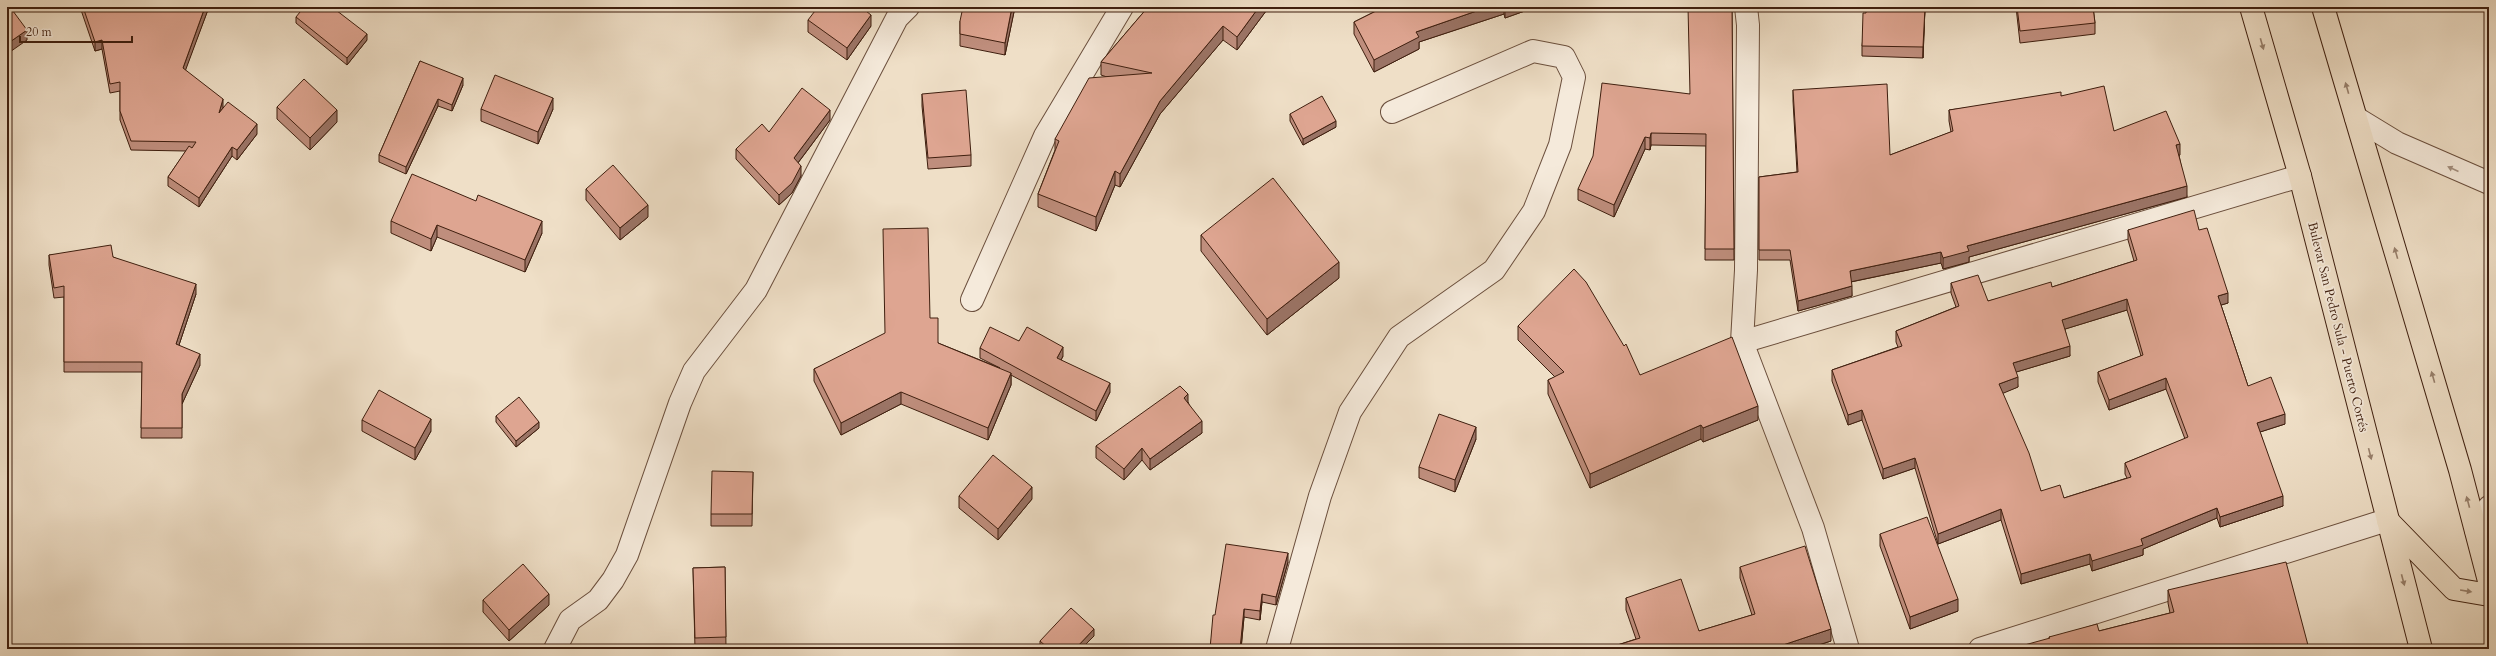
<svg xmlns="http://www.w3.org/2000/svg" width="2496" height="656" font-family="Cardo,serif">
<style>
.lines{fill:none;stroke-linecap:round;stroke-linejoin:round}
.minor-casing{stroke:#6b4f3d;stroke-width:24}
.highway-casing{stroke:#3f1f0f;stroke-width:24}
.minor{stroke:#f5eadb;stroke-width:22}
.highway{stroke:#efdfc7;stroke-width:22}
.wall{fill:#bf8e7d;stroke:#3f1f0f;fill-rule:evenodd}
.shaded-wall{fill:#9b7466;stroke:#3f1f0f}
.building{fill:#dea591;stroke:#3f1f0f;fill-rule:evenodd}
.oneway{fill:#977f6b}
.oneway2{fill:#a38f7f}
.labels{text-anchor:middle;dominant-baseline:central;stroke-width:3.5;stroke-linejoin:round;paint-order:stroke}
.street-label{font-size:13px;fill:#3f1f0f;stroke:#f5eadb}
</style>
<rect width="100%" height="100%" fill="#efdfc7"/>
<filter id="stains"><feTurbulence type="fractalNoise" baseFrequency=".005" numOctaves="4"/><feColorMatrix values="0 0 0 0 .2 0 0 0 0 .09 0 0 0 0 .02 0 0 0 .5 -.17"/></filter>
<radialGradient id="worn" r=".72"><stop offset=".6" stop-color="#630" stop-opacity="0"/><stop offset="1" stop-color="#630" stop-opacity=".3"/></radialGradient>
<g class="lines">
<defs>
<g id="minor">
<path d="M1746,7l2,18 -2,245 -4,72 71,186 35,121"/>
<path d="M2356,118l41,25 92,40"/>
<path d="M972,300l73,-164 77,-129"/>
<path d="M1742,342l558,-166"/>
<path d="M2476,530l13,-23"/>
<path d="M555,649l15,-29 28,-20 15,-20 14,-25 53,-152 14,-32 62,-81 141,-272 11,-11"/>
<path d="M1277,649l43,-153 30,-84 49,-75 95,-67 40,-59 26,-66 14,-68 -10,-20 -31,-6 -141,61"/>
<path d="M1980,649l407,-129"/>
</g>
<g id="highway">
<path d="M2251,7l49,169 121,473"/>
<path d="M2323,7l137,463 29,111"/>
<path d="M2388,521l66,68 35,6"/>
</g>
</defs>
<use href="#minor" class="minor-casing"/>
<use href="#highway" class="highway-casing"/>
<use href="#minor" class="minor"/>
<use href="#highway" class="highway"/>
</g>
<g class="wall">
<path d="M80,7h129l-24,63 38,37 34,27 -20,26 -5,-4 -33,51 -31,-21v-9l18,-26 -55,-1 -11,-30v-29l-10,2 -8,-44 -7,2z"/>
<path d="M244,7h10l-1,3z"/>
<path d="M1015,7l-10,48 -45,-9v-25z"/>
<path d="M1148,7h121l-32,43 -14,-10 -63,74 -40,73 -5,-2 -19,46 -58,-24v-13l17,-44v-11l52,-62 -6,-2v-13z"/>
<path d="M1384,7h152l-31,11 -1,-4 -85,28v7l-45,23 -20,-38v-12z"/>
<path d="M1732,7l2,253h-29l1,-114 -55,-1 -1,5 -5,-1 -31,68 -36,-17v-11l112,-95z"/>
<path d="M1925,7l-2,51 -61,-2v-10l4,-33z"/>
<path d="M2016,7h77l2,16v11l-75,9z"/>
<path d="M296,17l71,23 -20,25 -51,-42z"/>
<path d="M808,20l63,6 -24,34 -39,-28z"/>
<path d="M420,61l43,24 -11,26 -14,-5 -32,68 -27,-12v-7z"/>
<path d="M1793,90l97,65 61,-23 -2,-11v-11l112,-14 53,35 66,24h-1l8,42 -218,60v5l-26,7 -2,-6 -90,19 1,14 -54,15 -8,-51h-31v-83l38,-5 -4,-71z"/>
<path d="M922,94l49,61v11l-43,3 -6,-63z"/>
<path d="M277,107l60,15 -27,28 -33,-31z"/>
<path d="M481,109h72l-15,35 -57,-23z"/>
<path d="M1290,114l46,13 -33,18 -13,-24z"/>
<path d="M830,120l-32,43 3,13 -9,17 -13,12 -43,-46v-10l33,-17z"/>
<path d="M586,189l62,28 -28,23 -34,-40z"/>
<path d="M391,221l151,12 -17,39 -88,-35 -6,14 -40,-18z"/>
<path d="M2128,230h71l29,73 -7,2 27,81 37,38 -25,8 23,74 -63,21 -3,-9 -74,31v6l-51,16 -2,-7 -69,20 -20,-64 -63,24 -23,-76 -32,11 -21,-59 -14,5 -16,-44v-11l66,-23 -2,-5v-11l60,-24 -5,-14v-10l37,18 64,-14 82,-26 -6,-21zM2127,310l14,46 -43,16v10l11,28 57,-21 19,50 -60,24v11l2,4 -63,20 -23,-7 -39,-98 16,-6 -2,-15 54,-16 -5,-27z"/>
<path d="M1201,235l138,43 -72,57 -66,-84z"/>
<path d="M49,255l64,2 83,37 -17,51 21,20 -18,39v34h-41l1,-66h-78v-75l-10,1 -5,-33z"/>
<path d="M930,318l8,25 62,25 -20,-10v-10l39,-7 44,15 -2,4 49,32 -14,29 -85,-46v10l-23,55 -87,-36 -60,31 -27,-54v-12z"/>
<path d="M1518,326l122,49 118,45 -55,22 -2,-3 -111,49 -42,-94v-14l7,-3 -37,-37z"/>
<path d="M1188,402l14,31 -52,37 -8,-10 -18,20 -28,-22v-12z"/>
<path d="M496,416l43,12 -23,19 -20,-25z"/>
<path d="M362,420l69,11 -16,29 -53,-29z"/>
<path d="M1476,439l-21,53 -36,-14v-11z"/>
<path d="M753,472l-1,54h-41v-12z"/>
<path d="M959,496l73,3 -34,41 -39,-32z"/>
<path d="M1880,534l78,77 -48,18 -30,-83z"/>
<path d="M1288,562l-12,43 -14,-3 -2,18 -16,-3 -3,32h-31l5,-34z"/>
<path d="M725,567l1,82h-31l-2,-81z"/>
<path d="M1740,567l91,74 -25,8h-201l31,-10 -10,-29v-12l73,33 53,-16 -12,-37z"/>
<path d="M2168,590l141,59 -260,-10v-2l50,-6 71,-18 -2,-10z"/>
<path d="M483,600l66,5 -40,36 -26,-29z"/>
<path d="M1094,636l-13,13h-39l-2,-2v-6z"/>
</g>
<g class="shaded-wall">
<path d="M205,7h4l-26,70v-9z"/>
<path d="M1012,7h3l-10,48v-12z"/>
<path d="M1259,7h10l-32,43v-13z"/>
<path d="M1488,7h16v7l-85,28v7l-45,23v-12l42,-28z"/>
<path d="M1505,7h31l-31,11z"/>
<path d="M1925,7l-2,51v-11z"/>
<path d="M871,15v11l-24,34v-12z"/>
<path d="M1223,26v14l-63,74 -40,73v-13l40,-73z"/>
<path d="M27,30v10l-20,14v-10z"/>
<path d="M367,34v6l-20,25v-7z"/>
<path d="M102,40v9l-7,2v-9z"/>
<path d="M463,78v7l-11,26v-6z"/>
<path d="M553,98v11l-15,35v-12z"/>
<path d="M223,99v9l-4,5z"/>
<path d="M438,99v7l-32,68v-7z"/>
<path d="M337,110v12l-27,28v-12z"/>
<path d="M830,110v10l-36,48v-10z"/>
<path d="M1336,121v6l-33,18v-6z"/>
<path d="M257,124v10l-20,26v-10z"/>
<path d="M8,132v12l-1,1v-12z"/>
<path d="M1651,133v12l-1,5v-12z"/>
<path d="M1645,137v12l-31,68v-12z"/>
<path d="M2180,144v11l-4,1v-11z"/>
<path d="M232,147v9l-33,51v-9z"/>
<path d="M801,166v10l-9,17 -13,12v-10z"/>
<path d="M1115,171v14l-19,46v-14z"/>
<path d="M2187,186v11l-218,60v5l-26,7v-11l24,-12z"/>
<path d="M648,205v12l-28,23v-12z"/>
<path d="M542,221v12l-17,39v-12z"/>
<path d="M437,225v12l-6,14v-12z"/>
<path d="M1941,252v11l-91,19v-11z"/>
<path d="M1339,262v16l-72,57v-16z"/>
<path d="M196,284v10l-20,60v-10z"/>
<path d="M1852,286v10l-54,15v-10z"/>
<path d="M2228,293v10l-10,3v-10z"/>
<path d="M2127,299v11l-65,20v-10z"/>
<path d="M2070,346v10l-57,17v-10z"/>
<path d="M1063,347v9l-6,12v-10z"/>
<path d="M200,354v11l-18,39v-10z"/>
<path d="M1011,373v12l-23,55v-12z"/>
<path d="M2018,377v10l-19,8v-11z"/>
<path d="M2166,378v11l-57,21v-10z"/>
<path d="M1110,383v9l-14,29v-10z"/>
<path d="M901,392v12l-60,31v-12z"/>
<path d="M1188,394v11l-4,-7z"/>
<path d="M1758,406v14l-55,22v-14z"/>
<path d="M1862,410v10l-14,5v-10z"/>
<path d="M2285,414v10l-28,9v-10z"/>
<path d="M431,419v12l-16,29v-12z"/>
<path d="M1202,421v12l-52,37v-11z"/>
<path d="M539,422v6l-23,19v-6z"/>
<path d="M1701,425v14l-111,49v-14z"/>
<path d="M1476,427v12l-21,53v-12z"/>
<path d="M1142,448v12l-18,20v-11z"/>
<path d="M1915,458v10l-32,11v-10z"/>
<path d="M1032,487v12l-34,41v-11z"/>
<path d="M2283,496v10l-63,21v-10z"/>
<path d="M2217,508v10l-74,31v6l-51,16v-10l49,-22z"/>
<path d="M2001,509v11l-63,24v-10z"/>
<path d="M1288,553v9l-12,43v-8z"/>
<path d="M2090,554v10l-69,20v-10z"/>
<path d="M549,594v11l-40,36v-11z"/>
<path d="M1262,594v8l-2,18v-9z"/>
<path d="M1958,599v12l-48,18v-12z"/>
<path d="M1244,609v8l-3,32h-1z"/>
<path d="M1094,629v7l-13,13h-6z"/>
<path d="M1831,629v12l-25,8h-35z"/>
</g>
<g class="building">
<path d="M7,7h3l17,23 -20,14z"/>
<path d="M83,7h122l-22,61 40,31 -4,14 9,-11 29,22 -20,26 -5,-3 -33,51 -31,-21 21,-31 3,2 4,-6 -65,-1 -11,-30v-29l-10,2 -8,-44 -7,2z"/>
<path d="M304,7h28l35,27 -20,24 -51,-41z"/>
<path d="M818,7h43l10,8 -24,33 -39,-28z"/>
<path d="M963,7h49l-7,36 -45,-9v-13z"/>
<path d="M1148,7h111l-22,30 -14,-11 -63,75 -40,73 -5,-3 -19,46 -58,-23 21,-53 -4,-2 34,-61 63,-5 -51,-11z"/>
<path d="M1384,7h104l-72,25 3,5 -45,23 -20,-38z"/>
<path d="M1688,7h44l2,242h-29l1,-115 -55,-1 -1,5 -5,-1 -31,68 -36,-16 15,-33 9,-73 88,11z"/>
<path d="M1866,7h59l-2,40 -61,-1 1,-33h3z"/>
<path d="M2017,7h76l2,16 -75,8z"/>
<path d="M420,61l43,17 -11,27 -14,-6 -32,68 -27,-12z"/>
<path d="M495,75l58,23 -15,34 -57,-23z"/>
<path d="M304,79l33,31 -27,28 -33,-31z"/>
<path d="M1887,84l3,71 63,-24 -4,-21 112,-18v4l43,-10 10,45 52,-20 14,33 -4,1 11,41 -220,60 2,5 -26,7 -2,-6 -91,19 2,15 -54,15 -8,-51h-31v-73l39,-5 -5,-82z"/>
<path d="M802,88l28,22 -36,48 7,8 -9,17 -13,12 -43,-46 26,-25 7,8z"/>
<path d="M966,90l5,65 -43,3 -6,-64z"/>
<path d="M1322,96l14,25 -33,18 -13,-25z"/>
<path d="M613,165l35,40 -28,23 -34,-39z"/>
<path d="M412,174l64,27 2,-6 64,26 -17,39 -88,-35 -6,14 -40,-18z"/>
<path d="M1273,178l66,84 -72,57 -66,-84z"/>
<path d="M2194,210l5,20 8,-2 21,65 -10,3 30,90 23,-9 14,37 -28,9 26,73 -63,21 -3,-9 -76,31 2,6 -51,16 -2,-7 -69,20 -20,-65 -63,25 -23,-76 -32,11 -21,-59 -14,5 -16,-45 70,-24 -6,-15 63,-25 -8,-23 27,-8 10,26 63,-19 1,5 85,-27 -9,-30zM2127,299l16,56 -45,17 11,28 57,-22 22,59 -63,26 6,14 -67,21 -4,-13 -19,6 -12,-38 -30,-69 19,-7 -5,-14 57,-17 -8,-26z"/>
<path d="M928,228l2,90h8v25l73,30 -23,55 -87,-36 -60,31 -27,-54 71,-36 -2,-104z"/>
<path d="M111,245l2,12 83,27 -20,60 24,10 -18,40v34h-41l1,-66h-78v-76l-10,2 -5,-33z"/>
<path d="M1574,269l12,13 38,64 2,-2 14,31 92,-38 26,69 -55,22 -2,-3 -111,49 -42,-94 16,-8 -46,-46z"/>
<path d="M990,327l29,14 8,-14 36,20 -6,11 53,25 -14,28 -116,-63z"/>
<path d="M1180,386l8,8 -4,4 18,23 -52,38 -8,-11 -18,21 -28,-23z"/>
<path d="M379,390l52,29 -16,29 -53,-28z"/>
<path d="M519,397l20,25 -23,19 -20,-25z"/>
<path d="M1439,414l37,13 -21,53 -36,-13z"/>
<path d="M993,455l39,32 -34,42 -39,-33z"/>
<path d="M712,471l41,1 -1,42h-41z"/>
<path d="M1927,517l31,82 -48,18 -30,-83z"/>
<path d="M1226,544l62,9 -12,44 -14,-3 -2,17 -16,-2 -4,40h-30l3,-34h2z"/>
<path d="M1805,546l26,83 -60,20h-166l35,-11 -14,-40 55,-19 18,52 56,-17 -15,-47z"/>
<path d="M2286,562l23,87h-299l40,-11 -1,-1 48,-13 2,7 75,-19 -6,-22z"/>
<path d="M523,564l26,30 -40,36 -26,-30z"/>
<path d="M725,567l1,70 -31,1 -2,-70z"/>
<path d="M1071,608l23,21 -19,20h-26l-9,-8z"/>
<path d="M2339,647l1,2h-10z"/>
</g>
<defs><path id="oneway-solid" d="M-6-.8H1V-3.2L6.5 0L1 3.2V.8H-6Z"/></defs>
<g class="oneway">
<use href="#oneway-solid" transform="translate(2262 44) rotate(74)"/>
<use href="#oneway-solid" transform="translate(2347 88) rotate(-106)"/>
<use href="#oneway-solid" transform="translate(2396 253) rotate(-106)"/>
<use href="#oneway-solid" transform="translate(2433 377) rotate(-106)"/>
<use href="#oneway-solid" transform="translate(2370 454) rotate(76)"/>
<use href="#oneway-solid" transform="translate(2468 502) rotate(-105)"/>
<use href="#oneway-solid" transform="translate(2403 580) rotate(75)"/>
<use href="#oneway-solid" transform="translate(2466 591) rotate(9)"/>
</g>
<use class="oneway2" href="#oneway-solid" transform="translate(2453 169) rotate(-156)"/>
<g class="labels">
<g class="street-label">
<text transform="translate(2338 327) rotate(76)">Bulevar San Pedro Sula - Puerto Cortés</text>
</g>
</g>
<rect width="2496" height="656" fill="none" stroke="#efdfc7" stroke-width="24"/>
<rect x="8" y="8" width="2480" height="640" fill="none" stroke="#3f1f0f" stroke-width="2"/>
<rect x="12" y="12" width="2472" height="632" fill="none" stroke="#3f1f0f"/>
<path d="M20 36v6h112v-6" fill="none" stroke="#3f1f0f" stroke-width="2"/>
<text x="26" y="36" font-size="12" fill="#3f1f0f" stroke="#f5eadb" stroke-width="3" paint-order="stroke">20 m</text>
<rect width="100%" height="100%" filter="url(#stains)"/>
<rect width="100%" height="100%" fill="url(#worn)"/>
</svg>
